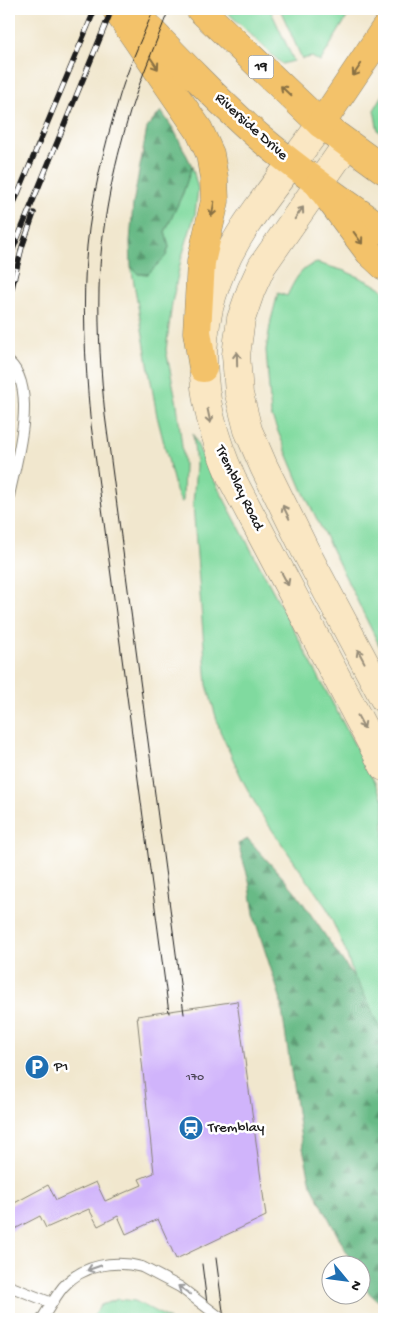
<svg xmlns="http://www.w3.org/2000/svg" width="393" height="1328" font-family="'Gochi Hand',sans-serif">
<style>
.grass{fill:#80da9f;stroke:#4e7b5e}
.forest{fill:url(#forest-firs);stroke:#426b51}
.building{fill:#d0b4fb}
.lines{fill:none;stroke-linecap:round;stroke-linejoin:round}
.lane-casing{stroke:#868275;stroke-width:12}
.secondary-casing{stroke:#868275;stroke-width:29}
.primary-casing{stroke:#868275;stroke-width:29}
.highway-casing{stroke:#868275;stroke-width:29}
.lane{stroke:#fff;stroke-width:10}
.secondary{stroke:#fae7c3;stroke-width:28}
.primary{stroke:#f3c26a;stroke-width:28}
.highway{stroke:#f3c26a;stroke-width:28}
.tram{stroke:#1c1c1c;stroke-width:1}
.rail-casing{stroke:#1c1c1c;stroke-width:5.5}
.rail{stroke:#fff;stroke-width:4;stroke-dasharray:11;stroke-linecap:butt}
.lane-bridge-casing{stroke:#868275;stroke-width:12;stroke-linecap:butt}
.lane-bridge{stroke:#fff;stroke-width:10}
.oneway{stroke:#886f43}
.oneway2{stroke:#968c78}
.oneway3{stroke:#999}
.labels{text-anchor:middle;dominant-baseline:central;stroke-width:5;stroke-linejoin:round;paint-order:stroke}
.number-label{font-size:12px;fill:#494254}
.shield{fill:#fff;stroke:#606060;stroke-width:1}
.shield-label{font-size:14px;font-weight:bold;fill:#1c1c1c}
.street-label{font-size:15px;fill:#1c1c1c;stroke:#fff}
.poi-label{font-size:15px;fill:#1c1c1c;stroke:#fff;text-anchor:start}
</style>
<defs>
<pattern id="forest-firs" width="22" height="20" patternUnits="userSpaceOnUse" patternTransform="scale(1.25)"><rect width="22" height="20" fill="#68ba86"/><path d="M5 1l3.5 6h-7zM16 11l3.5 6h-7z" fill="#55966d"/></pattern>
</defs>
<rect width="100%" height="100%" fill="#fff"/>
<filter id="ink" filterUnits="userSpaceOnUse"><feTurbulence type="fractalNoise" baseFrequency=".02" numOctaves="2"/><feDisplacementMap in="SourceGraphic" scale="10" xChannelSelector="R" yChannelSelector="G"/><feConvolveMatrix kernelMatrix="1 2 1 2 8 2 1 2 1" color-interpolation-filters="sRGB"/></filter>
<filter id="wash" filterUnits="userSpaceOnUse"><feTurbulence type="fractalNoise" baseFrequency=".0096" numOctaves="4" result="noise"/><feDisplacementMap in="SourceGraphic" scale="20" xChannelSelector="R" yChannelSelector="G"/><feGaussianBlur stdDeviation="1.12" result="paint"/><feColorMatrix in="noise" values="0 0 0 0 0 0 0 0 0 0 0 0 0 0 0 0 0 1.4 0 .05"/><feComposite in="paint" operator="in"/></filter>
<g filter="url(#wash)">
<rect width="100%" height="100%" fill="#f1e7ce"/>
<g class="grass">
<path d="M224,9h46l24,52 -12,3z"/>
<path d="M280,9h72l-32,53 -8,-5 -10,2z"/>
<path d="M384,93v43l-6,-5 -4,-21z"/>
<path d="M192,166l6,23 -3,25 -14,46 -9,43 -6,47 11,54 7,60 -1,37 -2,1 -5,-11 -19,-75 -26,-150 7,8h10l18,-18 3,-9 -4,-15 18,-39z"/>
<path d="M317,263l28,8 35,16 4,4v364l-82,-166 -31,-74 -5,-65 5,-30 7,-27 9,3c7,-14 13,-29 30,-33z"/>
<path d="M193,434l12,29 179,337v237l-30,-59 -8,-26 -20,-45 -65,-93 -18,-33 -23,-50 -13,-46 -14,-181 3,-38z"/>
<path d="M118,1299l17,2 35,18h-79l10,-14z"/>
</g>
<g class="forest">
<path d="M161,111l13,19 18,36 -9,27 -18,39 4,15 -3,9 -18,18h-10l-7,-8 -1,-24 3,-38 14,-76z"/>
<path d="M248,839l46,51 66,96 24,51v268c-16,-11 -24,-19 -24,-39l-7,-1 -42,-81 -10,-45 -21,-142 -25,-77 -6,-40 -11,-36z"/>
</g>
<g id="blocks">
<path class="building" d="M237,1001l29,215 -90,43 -18,-40 -32,15 -8,-18 -20,10 -9,-17 -43,19 -6,-12 -31,16v-26l39,-21 8,15 40,-18 9,19 37,-16 -3,-6 15,-6 -17,-157z"/>
</g>
</g>
<g filter="url(#ink)">
<use href="#blocks" fill-opacity="0" stroke="#868275" stroke-width="1"/>
<g class="lines">
<defs>
<g id="lane">
<path d="M9,362c30,27 7,99 0,134"/>
<path d="M9,1286l43,17"/>
<path d="M42,1319c7,-11 13,-22 21,-32 20,-23 52,-27 79,-20"/>
</g>
<g id="secondary">
<path d="M321,124c-24,34 -52,66 -75,101 -55,83 -54,165 -14,254l152,288"/>
<path d="M347,144l-85,122 -11,24 -10,29 -5,36 3,39 9,36 16,37 41,83 79,149"/>
</g>
<g id="primary">
<path d="M116,9l83,121 11,24 4,24 1,23 -14,61 -4,70 6,36"/>
<path d="M200,9l121,115 63,46"/>
<path d="M138,17c39,41 78,82 120,119 40,34 83,64 126,94"/>
</g>
<g id="highway">
<path d="M321,124l63,-94"/>
<path d="M319,185l50,67 15,14"/>
</g>
</defs>
<use href="#lane" class="lane-casing"/>
<use href="#secondary" class="secondary-casing"/>
<use href="#primary" class="primary-casing"/>
<use href="#highway" class="highway-casing"/>
<use href="#lane" class="lane"/>
<use href="#secondary" class="secondary"/>
<use href="#primary" class="primary"/>
<use href="#highway" class="highway"/>
<g class="tram">
<path d="M154,9c-13,31 -28,63 -37,96 -14,46 -25,93 -30,141 -5,57 -2,114 3,171l79,596"/>
<path d="M169,9c-13,34 -28,68 -39,103 -17,57 -30,118 -31,178 -1,42 2,84 6,125l79,599"/>
<path d="M216,1258l8,61"/>
<path d="M202,1264l7,55"/>
</g>
<defs>
<g id="rail">
<path d="M9,215l86,-206"/>
<path d="M9,259l103,-250"/>
<path d="M9,300l13,-53 12,-34"/>
</g>
</defs>
<use href="#rail" class="rail-casing"/>
<use href="#rail" class="rail"/>
<defs>
<path id="lane-bridge" d="M142,1267l38,20 42,32"/>
</defs>
<use href="#lane-bridge" class="lane-bridge-casing"/>
<use href="#lane-bridge" class="lane-bridge"/>
</g>
<defs><path id="oneway-shaft" d="M-6 0H5M1.5-3L5.5 0L1.5 3" fill="none" stroke-width="1.6" stroke-linecap="round" stroke-linejoin="round" transform="scale(1.25)"/></defs>
<g class="oneway">
<use href="#oneway-shaft" transform="translate(154 63) rotate(56)"/>
<use href="#oneway-shaft" transform="translate(357 70) rotate(124)"/>
<use href="#oneway-shaft" transform="translate(286 91) rotate(-136)"/>
<use href="#oneway-shaft" transform="translate(213 209) rotate(100)"/>
<use href="#oneway-shaft" transform="translate(358 238) rotate(54)"/>
</g>
<g class="oneway2">
<use href="#oneway-shaft" transform="translate(299 213) rotate(-55)"/>
<use href="#oneway-shaft" transform="translate(237 359) rotate(-91)"/>
<use href="#oneway-shaft" transform="translate(209 416) rotate(78)"/>
<use href="#oneway-shaft" transform="translate(286 512) rotate(-116)"/>
<use href="#oneway-shaft" transform="translate(285 579) rotate(62)"/>
<use href="#oneway-shaft" transform="translate(361 656) rotate(-118)"/>
<use href="#oneway-shaft" transform="translate(361 722) rotate(62)"/>
</g>
<g class="oneway3">
<use href="#oneway-shaft" transform="translate(94 1268) rotate(161)"/>
<use href="#oneway-shaft" transform="translate(184 1290) rotate(-145)"/>
</g>
</g>
<defs>
<symbol id="parking-disc" viewBox="-11 -11 22 22"><circle r="9.5" fill="#1f6fb2" stroke="#fff"/><path d="M-3.5-5.5H1a3.5 3.5 0 0 1 0 7H-1V5.5H-3.5ZM-1-3.4V-.6H.8a1.4 1.4 0 0 0 0-2.8Z" fill="#fff"/></symbol>
<symbol id="station-disc" viewBox="-11 -11 22 22"><circle r="9.5" fill="#1f6fb2" stroke="#fff"/><path d="M-3-6H3Q5-6 5-4V2Q5 4 3 4L4.5 6H3L1.5 4h-3L-3 6H-4.5L-3 4Q-5 4-5 2V-4Q-5-6-3-6ZM-3.5-4v3h7v-3ZM-3.5 1v1.5H-2V1ZM2 1v1.5H3.5V1Z" fill="#fff"/></symbol>
</defs>
<g fill-rule="evenodd">
<use href="#parking-disc" x="23" y="1053" width="28" height="28"/>
<use href="#station-disc" x="177" y="1114" width="28" height="28"/>
</g>
<g class="labels">
<g class="number-label">
<text x="195" y="1078">170</text>
</g>
<rect class="shield" x="248.5" y="55.5" width="25" height="23" rx="4"/>
<g class="shield-label">
<text x="261" y="67">19</text>
</g>
<g class="street-label">
<text transform="translate(251 127) rotate(42)">Riverside Drive</text>
<text transform="translate(239 488) rotate(64)">Tremblay Road</text>
</g>
<g class="poi-label">
<text x="54" y="1067">P1</text>
<text x="208" y="1128">Tremblay</text>
</g>
</g>
<rect width="393" height="1328" fill="none" stroke="#fff" stroke-width="30"/>
<g transform="translate(346 1280) rotate(119)"><circle r="24" fill="#ffffff" stroke="#a4a4a4"/>
<path d="M0-4L9 19L0 12L-9 19Z" fill="#1f6fb2"/>
<text y="-8" font-size="14" font-weight="bold" text-anchor="middle" fill="#1c1c1c">N</text>
</g>
</svg>
